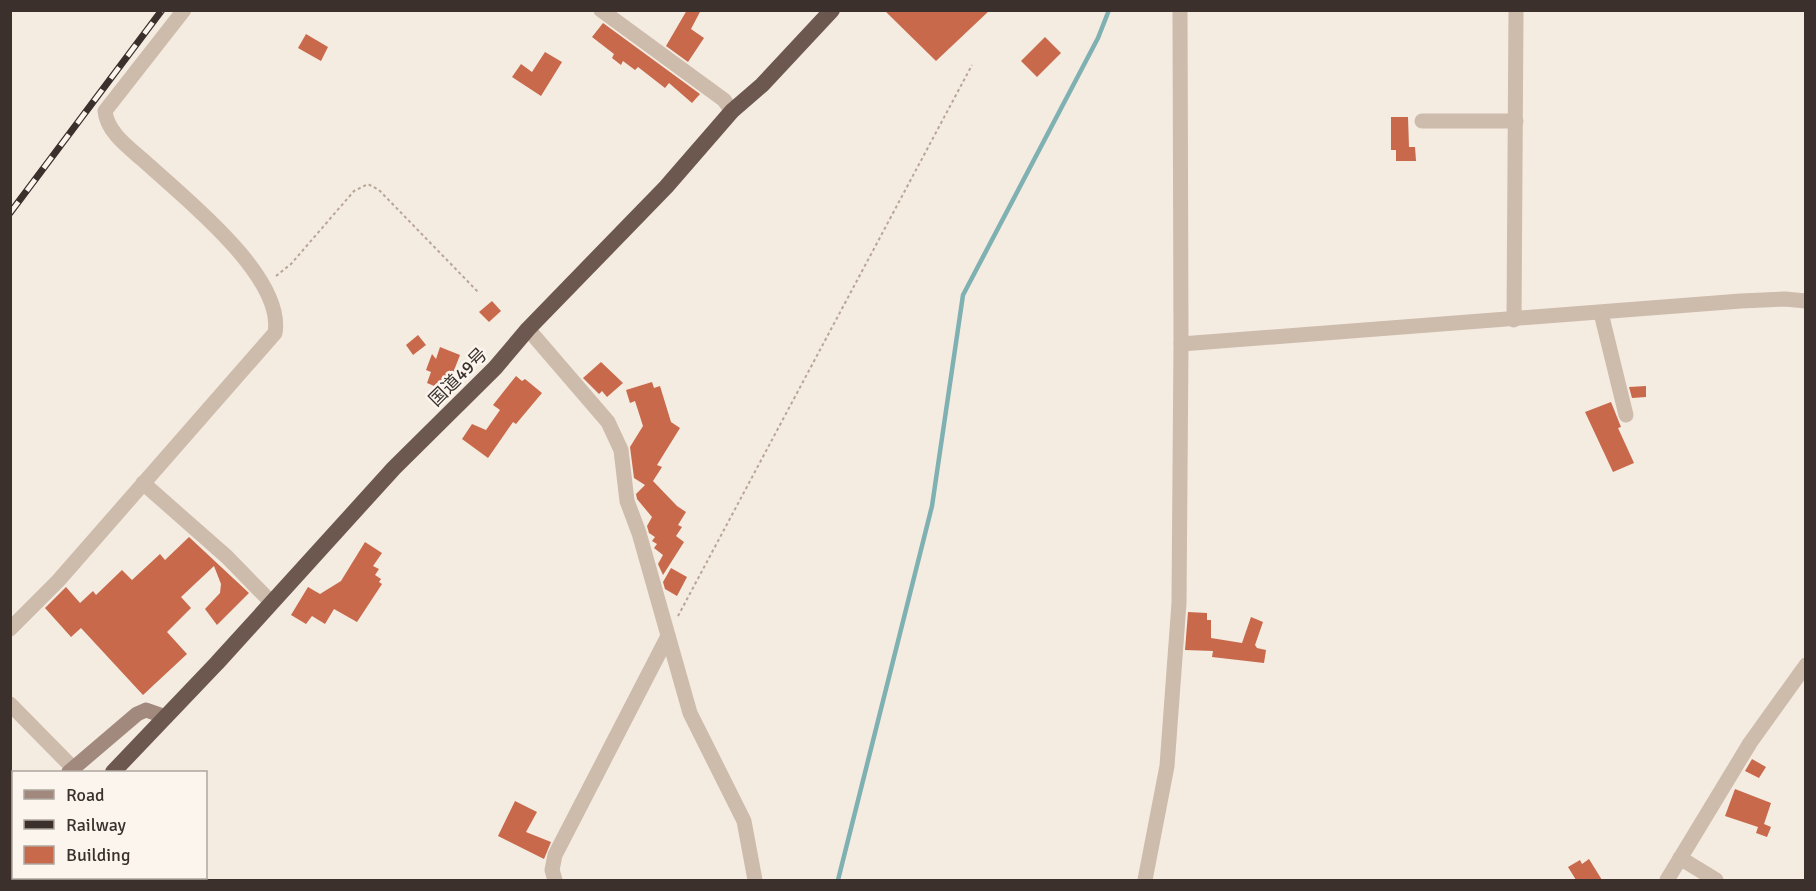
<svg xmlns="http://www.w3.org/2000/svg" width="1816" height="891" font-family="Signika,'Noto Sans JP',sans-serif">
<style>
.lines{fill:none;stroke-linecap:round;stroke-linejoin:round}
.stream{stroke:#7fb0b2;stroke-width:4.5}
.building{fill:#c8694b}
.path{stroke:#b9a596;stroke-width:2;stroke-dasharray:3 3;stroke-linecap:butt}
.minor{stroke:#cdbbac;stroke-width:15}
.secondary{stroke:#a18a7d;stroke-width:15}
.trunk{stroke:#6c584f;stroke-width:16}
.rail-casing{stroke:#3b302b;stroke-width:7}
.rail{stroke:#fbf5ee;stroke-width:4.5;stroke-dasharray:14;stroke-linecap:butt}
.labels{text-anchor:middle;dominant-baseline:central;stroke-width:5;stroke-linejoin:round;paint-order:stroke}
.street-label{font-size:18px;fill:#3b302b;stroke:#fbf5ee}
</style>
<rect width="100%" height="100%" fill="#f4ebe1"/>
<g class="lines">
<path class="stream" d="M838,880l94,-374 31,-211 135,-257 11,-28"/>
</g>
<g class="building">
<path d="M687,10h14l-10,19 13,9 -16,24 -22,-16z"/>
<path d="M884,10h106l-54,51z"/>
<path d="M603,23l97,71 -8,9 -23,-20 -4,5 -27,-21 -3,3 -12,-9 -2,4 -9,-7 2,-4 -22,-17z"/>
<path d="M306,34l22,13 -7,14 -23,-13z"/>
<path d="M1045,37l16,16 -24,24 -16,-16z"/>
<path d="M545,52l17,10 -21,34 -29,-19 9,-13 11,8z"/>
<path d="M1391,117h17l1,30h6l1,14h-20v-11h-5z"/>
<path d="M492,301l9,10 -12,11 -10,-10z"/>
<path d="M418,335l8,10 -13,10 -7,-10z"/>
<path d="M440,347l20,8 -14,36 -19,-8 4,-11 -5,-2 6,-16 4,5z"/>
<path d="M601,362l22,21 -16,14 -5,-6 -3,3 -16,-16z"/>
<path d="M516,376l6,5 3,-2 17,14 -26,31 -3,-2 -25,36 -26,-19 10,-15 14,6 14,-20 -7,-5z"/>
<path d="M652,382l2,6 6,-2 11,36 9,6 -23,37 5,2 -9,14 24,25 9,6 -8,13 4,2 -6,9 8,6 -21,33 -5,-11 5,-9 -9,-7 3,-4 -5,-3 3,-4 -6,-4 -2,-7 5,-9 -15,-18 -1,-5 9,-9 -11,-7 -4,-31 13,-21 -8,-25 -5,2 -4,-13z"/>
<path d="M1646,386v11l-14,1 -3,-11z"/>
<path d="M1611,402l10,25 -3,1 16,35 -21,9 -28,-60z"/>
<path d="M189,537l60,56 -32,32 -12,-16 15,-16 1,-9 -7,-18 -33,31 10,11 -24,24 20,22 -44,41 -62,-67 -10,9 -26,-29 21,-21 14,16 13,-12 3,4 26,-25 10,10 28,-26 5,6z"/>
<path d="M365,542l17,11 -9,13 6,3 -4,6 6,4 -2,3 3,2 -25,38 -23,-13 -9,15 -13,-8 -6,8 -15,-9 17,-28 12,7 21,-13z"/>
<path d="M671,568l16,9 -10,19 -12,-7 -2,-7z"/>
<path d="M1188,612l19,1v7h4v18l31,5 9,-26 12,5 -8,23 2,3 9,2 -2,13 -52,-6 1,-6 -28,-1z"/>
<path d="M1752,759l14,8 -7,11 -14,-7z"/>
<path d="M1735,789l36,14 -7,21 7,3 -4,10 -11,-4 2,-6 -33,-11z"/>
<path d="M515,801l22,11 -11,20 25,10 -7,17 -46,-23z"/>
<path d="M1589,859l13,21h-26l-8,-13 12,-7 2,4z"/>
</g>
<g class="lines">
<g class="path">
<path d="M276,276l15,-12 63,-73 14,-7 11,6 100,103"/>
<path d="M678,616l294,-551"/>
</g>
<g class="minor">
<path d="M601,10l123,90 8,11"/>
<path d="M1422,121h94"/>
<path d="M1601,313l25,102"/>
<path d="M1514,320l2,-310"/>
<path d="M528,329l80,93 13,28 6,51 12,32 51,180 54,108 11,59"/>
<path d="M1181,344l560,-43 44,-2 21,2"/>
<path d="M143,483l84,74 44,45"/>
<path d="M10,629l48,-48 217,-248c10,-57 -93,-137 -132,-173 -15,-13 -36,-28 -38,-49l79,-101"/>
<path d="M10,704l64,65"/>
<path d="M1680,858l36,22"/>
<path d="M555,880l-3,-10 3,-15 113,-219"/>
<path d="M1145,880l22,-114 12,-163 2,-259 -1,-334"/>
<path d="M1667,880l83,-137 56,-78"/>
</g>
<g class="secondary">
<path d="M69,772l68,-58 9,-4 20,7"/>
<path d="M10,829l4,-3"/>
</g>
<g class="trunk">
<path d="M113,772l104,-109 177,-195 101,-100 33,-39 138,-142 66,-76 30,-26 70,-75"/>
<path d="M11,880l3,-3"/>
</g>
<defs>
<path id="rail" d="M10,213l152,-203"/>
</defs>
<use href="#rail" class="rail-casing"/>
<use href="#rail" class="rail"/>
</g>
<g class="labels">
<g class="street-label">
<text transform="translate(458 377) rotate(-45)">国道49号</text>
</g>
</g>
<rect width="1816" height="891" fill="none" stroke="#3b302b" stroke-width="24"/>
<rect x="12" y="771" width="195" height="108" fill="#fbf5ee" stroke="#aea6a0" stroke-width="1.5"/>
<rect x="24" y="790" width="30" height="9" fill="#a18a7d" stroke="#aea6a0" stroke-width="1.5"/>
<text x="66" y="801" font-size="18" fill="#3b302b">Road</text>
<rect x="24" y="820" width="30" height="9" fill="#3b302b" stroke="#aea6a0" stroke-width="1.5"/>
<text x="66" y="831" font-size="18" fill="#3b302b">Railway</text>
<rect x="24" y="846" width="30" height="18" fill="#c8694b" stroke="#aea6a0" stroke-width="1.5"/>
<text x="66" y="861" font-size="18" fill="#3b302b">Building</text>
</svg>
